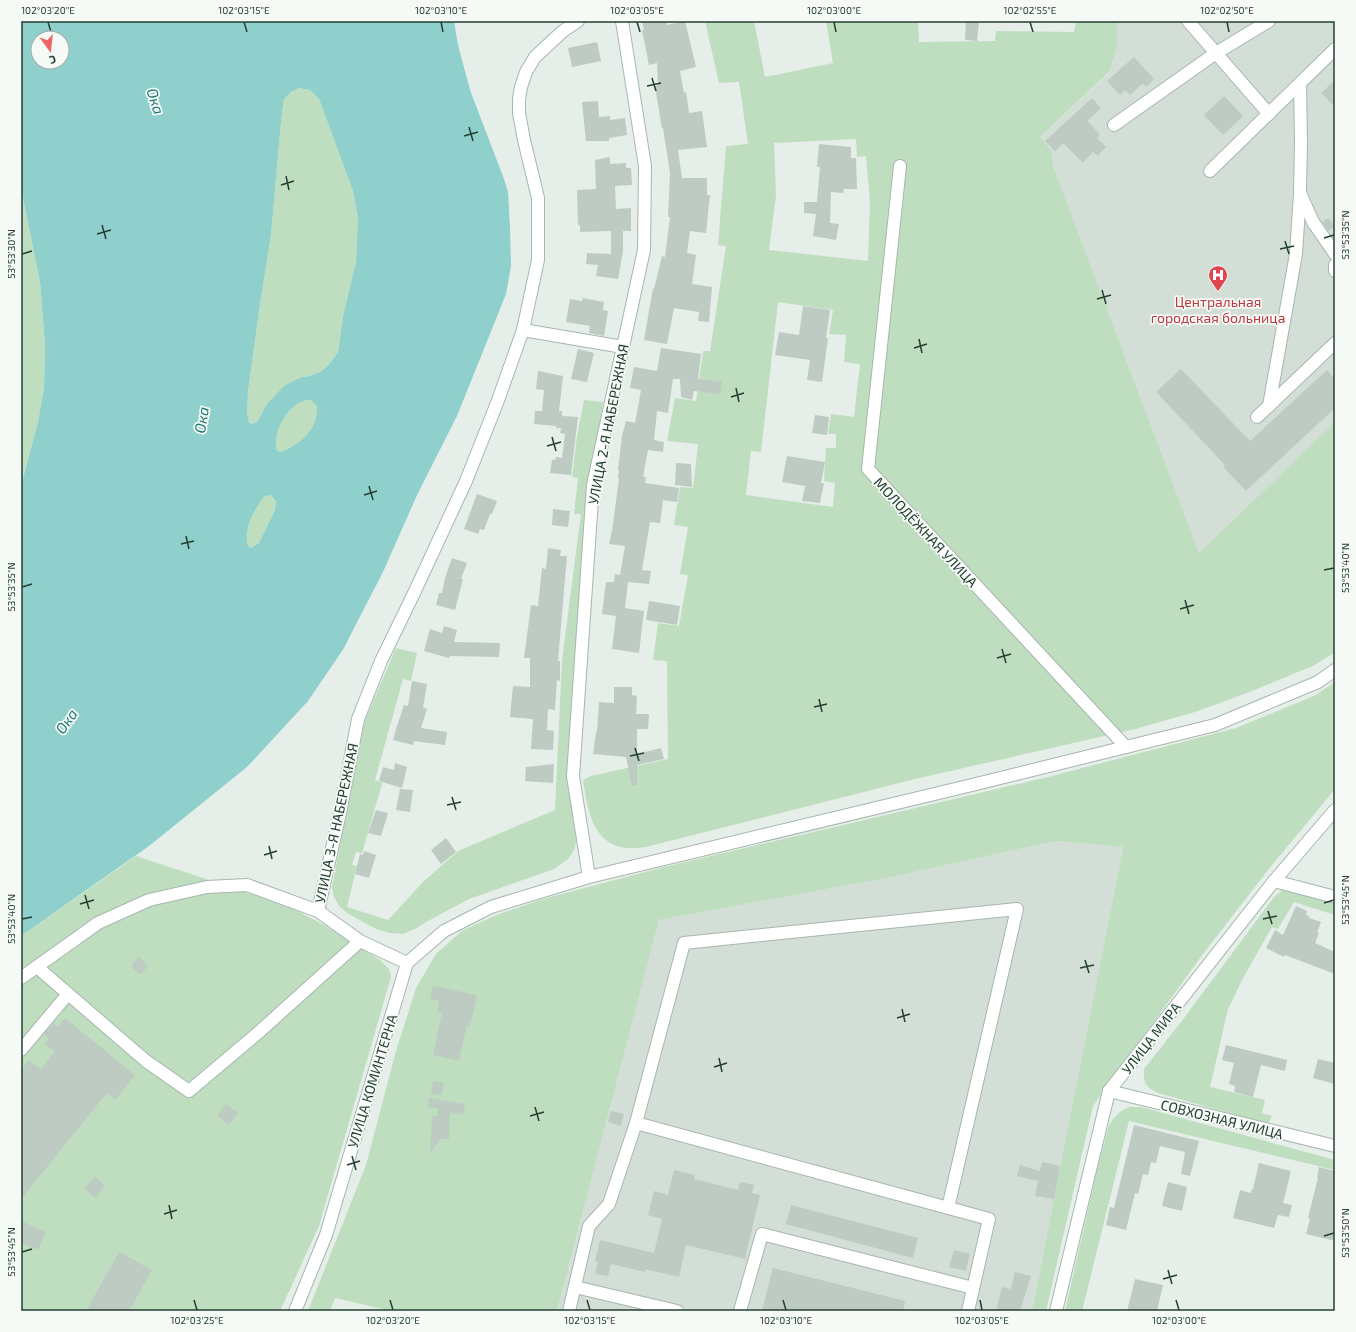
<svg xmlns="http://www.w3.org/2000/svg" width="1356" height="1332" font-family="'Exo 2',sans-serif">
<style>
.built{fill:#d3ded6}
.green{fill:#bfdec0;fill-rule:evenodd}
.water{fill:#8fd0cc;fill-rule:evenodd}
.building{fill:#bdcbc3}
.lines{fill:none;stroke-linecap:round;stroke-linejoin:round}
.minor-casing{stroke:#a7b6ae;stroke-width:14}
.minor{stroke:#fff;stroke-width:12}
.ticks{fill:none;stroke:#243f32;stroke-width:1.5}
.labels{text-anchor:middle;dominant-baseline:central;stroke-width:3.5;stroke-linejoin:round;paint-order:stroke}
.health-label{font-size:14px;fill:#be3a42;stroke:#f6faf7}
.street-label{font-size:14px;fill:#243f32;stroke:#f6faf7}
.water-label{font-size:15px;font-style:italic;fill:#1f7a74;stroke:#f6faf7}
.neatline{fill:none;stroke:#243f32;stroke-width:1.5}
.ticks-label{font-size:10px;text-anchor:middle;fill:#243f32}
</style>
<rect width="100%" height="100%" fill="#e5eee8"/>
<g class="built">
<path d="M1117,21h218v401l-136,131 -147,-390v-12l-12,-14 70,-65 7,-26z"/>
<path d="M1056,841l67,6 -91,464h-475l102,-391 233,-43z"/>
</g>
<g class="green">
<path d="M705,21h49l11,56 68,-14 -7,-42h92l1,21 76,-1 1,-10 78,1 2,-11h41v25l-7,25 -70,66 12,14v12l147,390 136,-131v230l-20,13 -68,28 -52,19 -60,17 -224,51 -265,67c-50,8 -57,-27 -63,-67l8,-4 77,-17 -1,-98 -14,-1 5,-37 21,3 9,-51 -8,-1 8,-47 -14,-2 6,-38 13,1 5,-44 -31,-3 8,-43 21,3 7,-50h7l16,-105 -8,-1 8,-99 22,-2 -9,-62 -20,1zM856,139l1,18 9,-1 4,45 -2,60 -99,-11 7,-54 -2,-53zM778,302l55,8 -4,24 17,1 -2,27 16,2 -6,53 -23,-3 -3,20h8v14h-10l-2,33 11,2 -2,24 -87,-12 5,-44 10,1z"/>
<path d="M299,88l11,2 9,9 34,92 5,27 -2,44 -13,54 -5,36 -7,10 -9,9 -12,5 -8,1 -35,27 -10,18 -6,2 -2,-2 -2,-8 1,-23 12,-87 11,-69 10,-114 3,-22 7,-7z"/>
<path d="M21,188l19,94 5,63 -1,43 -6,34 -17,64z"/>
<path d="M307,400h4l7,6c0,25 -17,37 -38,46l-3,-1c-1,-3 -2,-6 -2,-10 0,-11 11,-28 20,-36 4,-2 8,-4 12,-5z"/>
<path d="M584,400l19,2 -13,93 -13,177 1,164 -4,14 -6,9 -14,10 -85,30 -43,23 -11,7 -12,5 -13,-1 -14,-4 -29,-16 -8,-7 -5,-9 -2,-10 31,-162 33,-77 21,5 -6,28 -8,-2 -28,101 7,3v1l-20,69 -6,-1 -4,13 5,1 -10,41 41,13 35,-38 35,-31 97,-41 7,-150 19,-146h-7l4,-36 -6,-1 5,-41z"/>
<path d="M265,495h6l5,8 -1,7 -16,33 -7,5 -4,-2c-5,-16 7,-39 17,-51z"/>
<path d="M1335,682v107l-67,81 -65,84 -110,152 -47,205h-14l91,-464 -67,-6 -164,36 -233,43 -102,391h-166l-56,-13 -5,13h-22l58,-146 30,-114 20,-63 20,-34 27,-24 36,-16 44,-15 121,-32 388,-91 184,-48 78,-32z"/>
<path d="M136,856l152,50 38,20 54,34 9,9 2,8 -72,249 -39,85h-259v-375z"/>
<path d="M1285,888l50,8v19l-41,-13 -16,27 -6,-2 -30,53 -14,29 -18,78 55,13 -3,13 10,3 -4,8 -110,-31c-13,-6 -15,-10 -14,-24l37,-47 93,-125z"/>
<path d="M1130,1107h11l194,53v10l-206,-49 -47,190h-17l32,-141 12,-45 5,-7 7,-7z"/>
</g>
<path class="water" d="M21,21h433l4,24 12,45 34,89 4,13 2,35 1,39 -5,28 -49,122 -39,77 -35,79 -32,62 -7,14 -36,53 -61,66 -98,79 -128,90v-450l17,-64 6,-34 1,-43 -5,-63 -19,-94zM38,38h24v24h-24zM299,88l11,2 9,9 34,92 5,27 -2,44 -13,54 -5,36 -7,10 -9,9 -12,5 -8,1 -18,9 -17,18 -10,18 -6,2 -2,-2 -2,-8 1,-23 12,-87 11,-69 10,-114 3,-22 7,-7zM307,400h4l6,6c1,25 -16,37 -36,46l-4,-1c-5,-16 6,-35 18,-46 4,-2 8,-4 12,-5zM271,495l5,7 -1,8 -16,33 -8,5 -3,-2c-5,-16 7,-39 17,-50z"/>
<g class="building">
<path d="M642,21h24l1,4 18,-4 11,46 -16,4 4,22 2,-1 3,21 13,-2 5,36 -29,3 4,28h25v17h3l-4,38 -16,-2 -3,22 9,2 -4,29 20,3 -3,35 -11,-1 1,-9 -25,-4 -7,36 -23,-4 9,-52 1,1 8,-33 3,1 5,-40h-2l2,-44 -7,-45 -1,1 -7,-43 3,-1 -1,-22 -8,2 -7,-35h2z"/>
<path d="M966,21h13l-2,20 -12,-1z"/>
<path d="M597,42l4,19 -29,6 -4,-19z"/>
<path d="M1134,57l20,22 -8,8 -3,-4 -13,12 -5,-5 -5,5 -13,-14z"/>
<path d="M1335,80v27l-14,-14z"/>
<path d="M1224,96l19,20 -20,19 -19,-20z"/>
<path d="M1092,98l9,10 -14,13 13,13 -3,4 9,9 -8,9 -5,-4 -10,11 -20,-20 -8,8 -10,-10z"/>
<path d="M598,101l1,16 11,-1v4l15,-2 2,17 -18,3v3h-23l-4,-39z"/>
<path d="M819,144l32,3v11h5l1,31h-13l-1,4 -12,-1 -1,31 9,1 -3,16 -23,-4 3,-22 -12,-1v-11h13l3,-35h-3z"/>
<path d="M610,157v7l16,-1v5h5l1,17 -17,1 1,23 15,-1v23h-8v20l-5,28 -22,-3 2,-11 -12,-1 1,-11 24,1v-23l-31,1v-7h-2l-1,-35 19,-1 -1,-29z"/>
<path d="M1328,218l7,8 -7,5 -6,-9z"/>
<path d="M583,298l21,4 -1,8 5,1 -4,25 -15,-3 1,-7 -24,-4 4,-23 12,2z"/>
<path d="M803,306l27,4 -4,28h2l-6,44 -15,-2 3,-20 -35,-5 4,-23 20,3z"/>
<path d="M661,348l40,6 -3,25 24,3 -2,12 -26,-3 -2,9 -11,-3 -1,-18h-7l-5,34 -11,-2 -3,29 10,2 -1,10 -15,-2 -5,27h3l-1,6 34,5 -2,14 -14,-2 -3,23 -10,-1 -8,48 9,1 -2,13 -21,-2 -3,26 19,3 -5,42 -27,-4 4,-33 -14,-2 4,-32h8l1,-8 5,1 5,-29 -16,-2 3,-13 7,-52 -1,-1 1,-7 -1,-1 4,-34 4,-15 9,2 6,-33 -11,-2 4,-21 23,4z"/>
<path d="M578,349l16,4 -7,29 -16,-3z"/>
<path d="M1181,369l69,72 77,-71 8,9v29l-89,83 -23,-24 2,-2 -69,-73z"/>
<path d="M538,371l25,5 -4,35h3v5l16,1 -7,58 -21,-2 2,-13h3l1,-3 6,1 3,-24 -5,-1 1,-5h-5v-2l-22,-2 1,-13h7l2,-21 -8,-1z"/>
<path d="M815,415l14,2 -2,18 -15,-2z"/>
<path d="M787,456l38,6 -4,21h3l-4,20 -18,-2 3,-15 -23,-4z"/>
<path d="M676,463l15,1 1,23 -17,-2z"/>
<path d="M477,494l20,7 -5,13h-2l-6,16 -4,-1 -2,5 -14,-5z"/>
<path d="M553,509l17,2 -2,16 -16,-2z"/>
<path d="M548,548l13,2 -1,6h7l-9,105h2v20l-3,-1 -2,30 -7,-1 -1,21 7,1 -1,19 -22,-1 2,-30 -23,-2 3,-31 17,1v-29h-6l7,-53 7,1 4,-38 4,1z"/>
<path d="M452,558l15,5 -6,16h2l-8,31 -19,-5 3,-12h3l3,-15z"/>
<path d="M649,601l31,5 -3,19 -31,-5z"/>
<path d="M444,626l13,4 -3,12 46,1 -1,14 -49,-1 -1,2 -25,-7 6,-22 12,4z"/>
<path d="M412,681l15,3 -4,23 4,2 -6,19 26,4 -2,13 -31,-4 -1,4 -20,-5 4,-14 7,-21 4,1z"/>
<path d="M614,687h18v8l5,1 -1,18h13l-1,15h-11v25l24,-6 3,11 -27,6v20l-5,1 -6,-29 -33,-3 3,-22h1l2,-30 15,1z"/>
<path d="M395,763l12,4 -5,21 -23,-7 4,-14 11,3z"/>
<path d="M554,764l-1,19 -28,-2 1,-14z"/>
<path d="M400,789l13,1 -3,22 -14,-2z"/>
<path d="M376,810l12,3 -7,23 -13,-3z"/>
<path d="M446,838l10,14 -15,12 -10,-14z"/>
<path d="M364,851l12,4 -7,23 -14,-4 5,-20 3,1z"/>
<path d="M1296,906l11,5 -1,4 4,2 -1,1 12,4 -4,10 2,1 -4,10 20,9v22l-50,-19 -1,2 -18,-9 9,-18 8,5z"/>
<path d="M139,957l9,9 -8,9 -9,-9z"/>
<path d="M433,986l44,9 -7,31 -3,-1 -8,36 -26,-6 9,-42 -5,-1 2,-11 -9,-2z"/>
<path d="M65,1018l70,57 -20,25 -8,-7 -86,106v-129l8,-10 12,9 14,-17 -10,-8 4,-6 -5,-4 10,-11 4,4z"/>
<path d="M1226,1045l61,15 -2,11 -24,-6 -8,32 -19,-5 1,-6 -6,-2 5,-21 -12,-3z"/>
<path d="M1318,1059l17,4v21l-22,-6z"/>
<path d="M433,1081l11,2 -2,12 -11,-1z"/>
<path d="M429,1098l36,6 -2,11 -13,-3 -1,27h-9l-10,15 2,-38h5l1,-7 -10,-2z"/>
<path d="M226,1104l12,9 -9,12 -12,-9z"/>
<path d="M611,1111l13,3 -3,12 -13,-4z"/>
<path d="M1134,1125l65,16 -9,35 -9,-2 4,-22 -25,-6 -4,17 -5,-1 -3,13 -5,-1 -5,20 -3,-1 -9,37 -20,-5 4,-18 4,1z"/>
<path d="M1042,1162l18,4 -6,33 -19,-3 3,-15 -21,-5 3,-11 20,6z"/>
<path d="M1259,1163l32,8 -8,32 9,2 -3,12 -11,-2 -4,13 -41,-10 7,-28 11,3 1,-4h1z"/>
<path d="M1319,1167l16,4v70l-29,-7 4,-15 -2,-1 10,-40h-1z"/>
<path d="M674,1170l21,5 -1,4 44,11 2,-8 14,3 -2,8 8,2 -15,64 -59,-14 -7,32 -34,-8v3l-34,-8 -3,12 -13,-2 3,-12 -3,-1 5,-21 54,13 8,-34 -14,-4 6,-24 14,4z"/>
<path d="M95,1177l10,9 -10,12 -11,-10z"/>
<path d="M1168,1182l19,5 -5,24 -20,-5z"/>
<path d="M791,1205l127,33 -5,20 -127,-34z"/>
<path d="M21,1221l25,11 -8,18 -17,-7z"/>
<path d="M954,1250l16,4 -4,17 -17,-4z"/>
<path d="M119,1252l33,18 -23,41h-43z"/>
<path d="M773,1268l132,33 -2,10h-141z"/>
<path d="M1015,1272l16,4 -11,35h-24l6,-24 9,2z"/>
<path d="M1135,1279l28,6 -6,26h-30z"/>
</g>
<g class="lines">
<defs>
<g id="minor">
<path d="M1188,21l81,93"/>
<path d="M1300,84l1,57 -1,52 13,29 22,32"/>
<path d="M1114,125l102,-72 53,-32"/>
<path d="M900,166l-32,303 258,278"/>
<path d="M1210,171l125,-122"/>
<path d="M1335,265v6"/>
<path d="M523,330l15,-70v-62l-14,-58 -5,-27v-14l2,-12 5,-15 9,-15 28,-26 15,-10"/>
<path d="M1269,406l27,-152 4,-61"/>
<path d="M1257,417l78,-74"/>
<path d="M589,877l-16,-101 20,-291 51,-235 1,-84 -23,-145"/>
<path d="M1274,881l61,16"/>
<path d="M318,911l22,-98 18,-94 23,-58 34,-70 51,-110 31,-78 26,-73 100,17"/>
<path d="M407,963l37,-32 47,-24 98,-30 383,-92 243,-60 103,-43 17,-12"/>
<path d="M37,967l109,94 43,30 70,-59 101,-91"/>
<path d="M21,978l77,-55 51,-23 58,-13 40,-2 71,26 42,30 47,22"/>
<path d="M21,1050l47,-56"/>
<path d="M1109,1091l226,55"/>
<path d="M636,1123l48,-180 333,-34 -69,299"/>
<path d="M575,1287l102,24"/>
<path d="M295,1311l31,-76 81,-272"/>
<path d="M569,1311l20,-85 20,-22 27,-81 353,96 -21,92"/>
<path d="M740,1311l22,-77 211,54"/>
<path d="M1056,1311l53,-220 165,-210 61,-71"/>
</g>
</defs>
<use href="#minor" class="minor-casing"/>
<use href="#minor" class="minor"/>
</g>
<path class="ticks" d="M48,22l3,10M244,22l3,10M441,22l2,10M637,22l3,10M834,22l2,10M1030,22l3,10M1227,22l2,10M652,78l4,13M647,86l14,-3M469,127l4,14M464,136l14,-4M286,176l3,14M281,185l13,-4M102,225l4,14M97,234l14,-4M1324,238l10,-3M1285,241l4,13M1280,249l14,-3M22,254l10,-3M1102,290l4,14M1097,299l14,-4M919,339l3,14M914,348l13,-4M736,388l3,14M731,397l13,-4M552,437l4,14M547,446l14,-4M369,486l4,14M364,495l13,-4M186,536l3,13M181,544l13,-3M1324,570l10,-2M22,587l10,-3M1185,600l4,14M1180,609l14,-4M1002,649l4,14M997,658l14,-4M819,699l3,13M814,707l13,-3M635,748l4,13M630,756l14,-3M452,797l4,13M447,805l14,-3M269,846l3,13M264,855l13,-4M85,895l4,14M1324,903l10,-3M80,904l14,-4M1268,911l4,13M22,919l10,-2M1263,919l14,-3M1085,960l4,13M1080,968l14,-3M902,1009l3,13M897,1018l13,-4M719,1058l3,14M714,1067l13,-4M535,1107l4,14M530,1116l14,-4M352,1156l4,14M347,1165l13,-4M169,1205l3,14M164,1214l13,-4M1324,1236l10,-3M22,1252l10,-3M1168,1270l4,14M1163,1279l14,-4M194,1300l3,10M390,1300l3,10M587,1300l3,10M783,1300l3,10M980,1300l2,10M1176,1300l3,10"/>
<defs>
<symbol id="hospital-pin" viewBox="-11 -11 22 30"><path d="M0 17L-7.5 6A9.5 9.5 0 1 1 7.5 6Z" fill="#e0444e" stroke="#f6faf7"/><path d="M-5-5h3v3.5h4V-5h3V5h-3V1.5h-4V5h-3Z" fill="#fff"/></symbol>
</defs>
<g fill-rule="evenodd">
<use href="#hospital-pin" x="1207" y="264" width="22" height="30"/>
</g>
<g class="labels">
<g class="health-label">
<text x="1218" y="301">Центральная<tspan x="1218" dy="16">городская больница</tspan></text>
</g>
<g class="street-label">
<text transform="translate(608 424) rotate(-79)">УЛИЦА 2-Я НАБЕРЕЖНАЯ</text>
<text transform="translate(926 532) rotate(47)">МОЛОДЁЖНАЯ УЛИЦА</text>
<text transform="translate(336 823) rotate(-78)">УЛИЦА 3-Я НАБЕРЕЖНАЯ</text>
<text transform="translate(1151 1038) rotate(-52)">УЛИЦА МИРА</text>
<text transform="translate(372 1081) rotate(-73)">УЛИЦА КОМИНТЕРНА</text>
<text transform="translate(1222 1119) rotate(14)">СОВХОЗНАЯ УЛИЦА</text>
</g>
<g class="water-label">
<text transform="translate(156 101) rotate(72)">Ока</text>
<text transform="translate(201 420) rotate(-81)">Ока</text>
<text transform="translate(66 721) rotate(-55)">Ока</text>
</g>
</g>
<rect width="1356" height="1332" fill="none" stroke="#f6faf7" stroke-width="44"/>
<g transform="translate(50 50) rotate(165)"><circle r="19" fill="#f6faf7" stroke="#a2afa8"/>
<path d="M0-3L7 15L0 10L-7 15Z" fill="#ee6563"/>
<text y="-6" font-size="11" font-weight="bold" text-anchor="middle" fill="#243f32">С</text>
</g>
<rect x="22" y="22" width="1312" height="1288" class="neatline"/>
<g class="ticks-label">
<text x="48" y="14">102°03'20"E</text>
<text x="244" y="14">102°03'15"E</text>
<text x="441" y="14">102°03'10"E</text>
<text x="637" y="14">102°03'05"E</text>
<text x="834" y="14">102°03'00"E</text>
<text x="1030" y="14">102°02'55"E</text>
<text x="1227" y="14">102°02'50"E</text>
<text transform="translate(1345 235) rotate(-90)" y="4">53°53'35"N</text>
<text transform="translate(11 254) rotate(-90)" y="4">53°53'30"N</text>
<text transform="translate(1345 568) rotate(-90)" y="4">53°53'40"N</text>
<text transform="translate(11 587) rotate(-90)" y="4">53°53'35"N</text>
<text transform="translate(1345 900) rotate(-90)" y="4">53°53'45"N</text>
<text transform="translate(11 919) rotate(-90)" y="4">53°53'40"N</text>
<text transform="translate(1345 1233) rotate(-90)" y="4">53°53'50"N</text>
<text transform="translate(11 1252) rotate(-90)" y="4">53°53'45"N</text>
<text x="197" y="1324">102°03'25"E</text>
<text x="393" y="1324">102°03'20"E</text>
<text x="590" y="1324">102°03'15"E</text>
<text x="786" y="1324">102°03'10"E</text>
<text x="982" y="1324">102°03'05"E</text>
<text x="1179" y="1324">102°03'00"E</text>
</g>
</svg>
